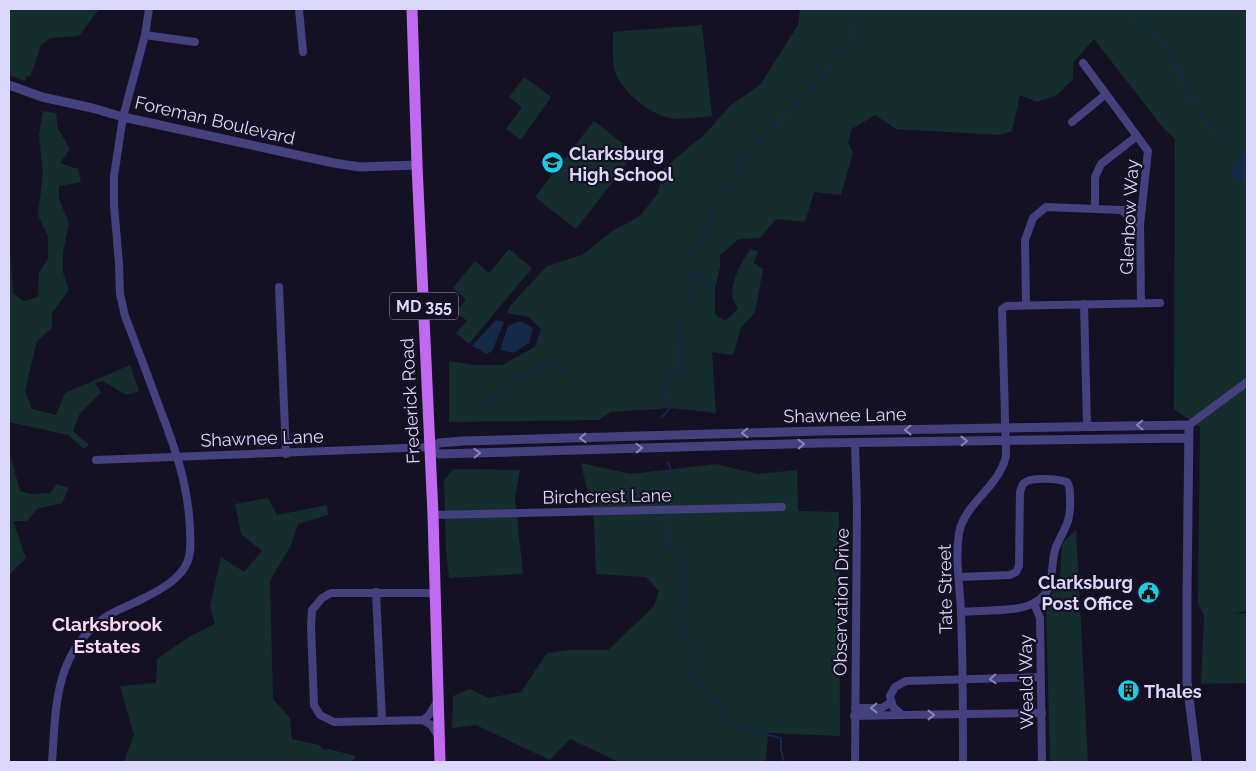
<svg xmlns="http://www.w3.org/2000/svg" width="1256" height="771" font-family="Raleway,sans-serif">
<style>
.green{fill:#152d2c}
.water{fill:#152949}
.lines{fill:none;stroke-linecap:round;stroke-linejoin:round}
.stream{stroke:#152949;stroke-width:2}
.minor{stroke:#44417e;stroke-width:8}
.tertiary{stroke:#44417e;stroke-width:9}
.primary{stroke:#c06af0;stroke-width:11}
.oneway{stroke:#8885b6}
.labels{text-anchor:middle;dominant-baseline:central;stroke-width:4.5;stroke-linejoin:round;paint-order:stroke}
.shield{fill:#151124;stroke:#a09cba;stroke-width:1}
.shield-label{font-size:16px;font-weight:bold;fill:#dcd8fb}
.street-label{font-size:18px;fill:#dcd8fb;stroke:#151124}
.poi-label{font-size:18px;font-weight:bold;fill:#dcd8fb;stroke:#151124;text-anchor:start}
.neighbourhood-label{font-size:19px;font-weight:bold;fill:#fbd9ee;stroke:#151124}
</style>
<rect width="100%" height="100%" fill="#151124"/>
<g class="green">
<path d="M9,9h90l-20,27 -29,2 -9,7 -11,32 -4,-1 -1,5 -16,-6z"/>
<path d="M800,9h447v602l-16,3 16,-1v70l-46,1 3,-68 -6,-13 2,-176 -26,-18 1,-270 -11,-10 -70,-90 -21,24v16l-16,16 -20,7 -17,-7 -8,36 -12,4 -104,-6 -21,-14 -23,14 -4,14 5,9 -12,43 -27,-3 -9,30 -29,-3 -16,19 -21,1 -19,16v13l-5,20v26l10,7 13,-12c-2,-4 -6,-10 -6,-15 0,-16 10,-32 18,-45l8,2 -4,12 9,6 -8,43 -14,16 -8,27 -21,-3 4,61 -46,-5 -59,4 -13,8 -149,2v-61l24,4h29l33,-18 6,-18 -12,-12 -22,-4 3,-7 37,-40 35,-11 29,-23 29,-16 18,-23 5,-24 42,-35 26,-29 29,-20 38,-60z"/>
<path d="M702,25l10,91c-13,1 -30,4 -43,2 -19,-4 -49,-28 -54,-47 -3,-12 -2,-27 -2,-39z"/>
<path d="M524,77l27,20 -30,43 -15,-11 16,-22 -13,-10z"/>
<path d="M43,111l13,2 2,16 12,20 -10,14 18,6 3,13 -22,4v13l10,24 -6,29v20l6,18 -17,23v15l-15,13 -12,49 7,19 24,6 9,-22 65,-28 9,26 -13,4 -23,-14 -8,2 6,9 -21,21 -7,18 16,14 -5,4 -16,-14 -59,-13v-194l4,66 11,7 14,-4 1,-25 9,-13v-23l-10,-21 5,-41 -4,-40z"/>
<path d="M594,121l41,32 -59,76 -41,-32z"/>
<path d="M509,249l23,19 -63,76 -13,-11 11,-12 -11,-9 10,-13 -13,-11 22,-27 14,12z"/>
<path d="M9,454h1l10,37 11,3 19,-1 7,-9 12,4 -7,15 -25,6 -10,12h-14l13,37 -17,17z"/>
<path d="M581,463l50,11 85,-10 41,10 40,-4 1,41 41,1 1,224 -72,-3 -2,29h-147l-49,-23 -20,21 -74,-35 -24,3 1,-32 17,-7 18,9 33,-6 26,-39 22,-3h39l46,-44 5,-15 -13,-14 -50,-3 -2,-53z"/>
<path d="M453,469l67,1 -5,28 8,76 -74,4 -3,-28 -2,-70z"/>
<path d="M268,498l9,17 50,-10 1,10 -30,9 -7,21 -21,36 3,118 17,19 2,21 27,6 5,5 4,-1 28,7 -4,6h-228l10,-27 -14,-49 36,-3 1,-24 32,-22 26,-13 -5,-18 11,-49 23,15 18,-21 -21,-17 -6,-30z"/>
<path d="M1076,529l12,233h-38l-4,-157 14,-28 2,-33z"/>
</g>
<g class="water">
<path d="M1247,147v36c-8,-2 -13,-3 -16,-11l11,-21z"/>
<path d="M496,320l8,2 -12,29 -5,3 -15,-8z"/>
<path d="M520,321l13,7 -4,15 -16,10 -13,-3 8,-24z"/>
</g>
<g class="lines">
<g class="stream">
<path d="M1132,9l4,5 -2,9 16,6 17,19 4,13 12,13 1,16 16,15 2,10 19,23"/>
<path d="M693,275l10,5 13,3"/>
<path d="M483,406l19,-13 8,-16 19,-4 19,-10 18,9"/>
<path d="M662,417l8,-9 -6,-7 3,-27 13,-4 -2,-41 6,-9 1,-6 6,-3 1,-37 -7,-16c22,-13 23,-43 38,-62 4,-5 10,-9 15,-13l1,-20 89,-90 2,-12 12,-7 12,-11v-14l6,-10 2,-10"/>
<path d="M664,507l2,-25 5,-11 -3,-9"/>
<path d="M664,513l3,12v18l12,10 6,14 -4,45 5,26 16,11 -8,30 12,14 13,10 6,15 15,10 41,10v12l3,12"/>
</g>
<g class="minor">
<path d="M299,9l4,43"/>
<path d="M145,35l50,7"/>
<path d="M1083,63l65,88 -8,73 1,79"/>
<path d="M1072,122l34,-28"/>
<path d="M1095,208v-31l6,-13 36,-28"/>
<path d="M1140,224l-19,-14 21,-2"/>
<path d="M279,287l7,167"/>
<path d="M1084,304l3,123"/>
<path d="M1026,305l-1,-65 8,-22 13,-11 75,3"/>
<path d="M1189,425l58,-43"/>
<path d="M855,443l2,64 -2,255"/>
<path d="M96,460l334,-13"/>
<path d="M433,515l349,-8"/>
<path d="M959,577l51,-2 6,-3 3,-6 1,-74c1,-3 2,-6 3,-8 7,-8 36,-5 44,-2 4,6 3,12 3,19 1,22 -6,27 -14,46 -8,22 3,44 -24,57 -16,8 -52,6 -71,8"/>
<path d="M376,592l6,128"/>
<path d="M435,593h-104l-9,5 -10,12 -1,16 3,79 6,10 14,7 89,-2 8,5 8,12"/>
<path d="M1034,603l6,15 2,144"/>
<path d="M1041,677l-135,4 -11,6 -5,9 3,11 9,8 140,-2"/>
<path d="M855,708h27l9,-6"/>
<path d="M854,716l48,-1"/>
<path d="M423,720l6,-5 8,-13"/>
<path d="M52,762c4,-55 2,-107 51,-143 12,-9 28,-14 41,-21 16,-8 35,-18 43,-35 5,-11 3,-23 3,-34 -2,-47 -16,-84 -33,-128 -10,-28 -21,-56 -32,-85l-5,-22 -1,-30 -5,-59v-29l9,-59 22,-82 4,-26"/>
<path d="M963,762c0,-49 0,-99 -2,-149 -1,-26 -6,-54 -2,-80 6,-31 39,-44 47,-77l-4,-147 5,-3 153,-3"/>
</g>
<g class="tertiary">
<path d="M9,85l33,12 50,11 31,9 211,46 26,4 57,-2"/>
<path d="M1188,438l-368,5 -381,11 -9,-7 9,-4 24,-2 357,-10 369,-6 -2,169v88l10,80"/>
</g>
<path class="primary" d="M412,9l5,156 16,350 7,247"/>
</g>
<defs><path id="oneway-chevron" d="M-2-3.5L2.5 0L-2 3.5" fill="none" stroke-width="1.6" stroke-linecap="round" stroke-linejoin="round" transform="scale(1.25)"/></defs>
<g class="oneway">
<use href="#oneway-chevron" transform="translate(1140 425) rotate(179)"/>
<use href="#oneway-chevron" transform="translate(908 430) rotate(179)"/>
<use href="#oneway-chevron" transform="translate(745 433) rotate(178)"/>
<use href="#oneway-chevron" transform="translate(583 438) rotate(178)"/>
<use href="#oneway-chevron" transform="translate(964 441) rotate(-1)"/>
<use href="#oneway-chevron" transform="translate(801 444) rotate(-2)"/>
<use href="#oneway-chevron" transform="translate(639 448) rotate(-2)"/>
<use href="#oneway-chevron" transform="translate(477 453) rotate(-2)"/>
<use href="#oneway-chevron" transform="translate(993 679) rotate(178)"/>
<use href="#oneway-chevron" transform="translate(874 708) rotate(179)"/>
<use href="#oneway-chevron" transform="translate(931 715)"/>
</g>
<defs>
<symbol id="school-disc" viewBox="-11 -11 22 22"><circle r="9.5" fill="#18cee7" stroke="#151124"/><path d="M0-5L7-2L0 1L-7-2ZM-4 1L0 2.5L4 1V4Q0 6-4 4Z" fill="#111"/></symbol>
<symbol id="civic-disc" viewBox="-11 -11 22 22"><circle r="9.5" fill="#18cee7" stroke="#151124"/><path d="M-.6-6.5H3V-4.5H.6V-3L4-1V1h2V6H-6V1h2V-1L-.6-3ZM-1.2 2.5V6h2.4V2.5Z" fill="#111"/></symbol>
<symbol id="building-disc" viewBox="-11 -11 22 22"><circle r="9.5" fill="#18cee7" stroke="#151124"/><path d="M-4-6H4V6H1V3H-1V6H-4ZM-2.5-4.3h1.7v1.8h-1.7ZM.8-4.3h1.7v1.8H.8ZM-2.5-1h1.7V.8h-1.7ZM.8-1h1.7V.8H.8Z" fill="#111"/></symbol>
</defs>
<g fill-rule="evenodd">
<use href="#school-disc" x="540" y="150" width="25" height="25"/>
<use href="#civic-disc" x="1136" y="580" width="25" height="25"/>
<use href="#building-disc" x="1116" y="678" width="25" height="25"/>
</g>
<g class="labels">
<rect class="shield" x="390" y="292.5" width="68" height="27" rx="4"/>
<g class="shield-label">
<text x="424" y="306">MD 355</text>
</g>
<g class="street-label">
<text transform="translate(215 120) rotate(13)">Foreman Boulevard</text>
<text transform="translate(1129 217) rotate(-87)">Glenbow Way</text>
<text transform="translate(410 401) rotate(-93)">Frederick Road</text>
<text transform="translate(845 415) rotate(-1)">Shawnee Lane</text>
<text transform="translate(262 438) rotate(-2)">Shawnee Lane</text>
<text transform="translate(607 496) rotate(-1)">Birchcrest Lane</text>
<text transform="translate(945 589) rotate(-91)">Tate Street</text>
<text transform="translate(841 602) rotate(-89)">Observation Drive</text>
<text transform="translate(1026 682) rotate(-91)">Weald Way</text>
</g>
<g class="poi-label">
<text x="569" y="153">Clarksburg<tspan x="569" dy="21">High School</tspan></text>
<text x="1133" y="582" text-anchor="end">Clarksburg<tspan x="1133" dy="21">Post Office</tspan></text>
<text x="1144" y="691">Thales</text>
</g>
<g class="neighbourhood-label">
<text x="107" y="624">Clarksbrook<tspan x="107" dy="22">Estates</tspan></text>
</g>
</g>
<rect width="1256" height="771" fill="none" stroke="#dcd8fb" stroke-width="20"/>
</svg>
